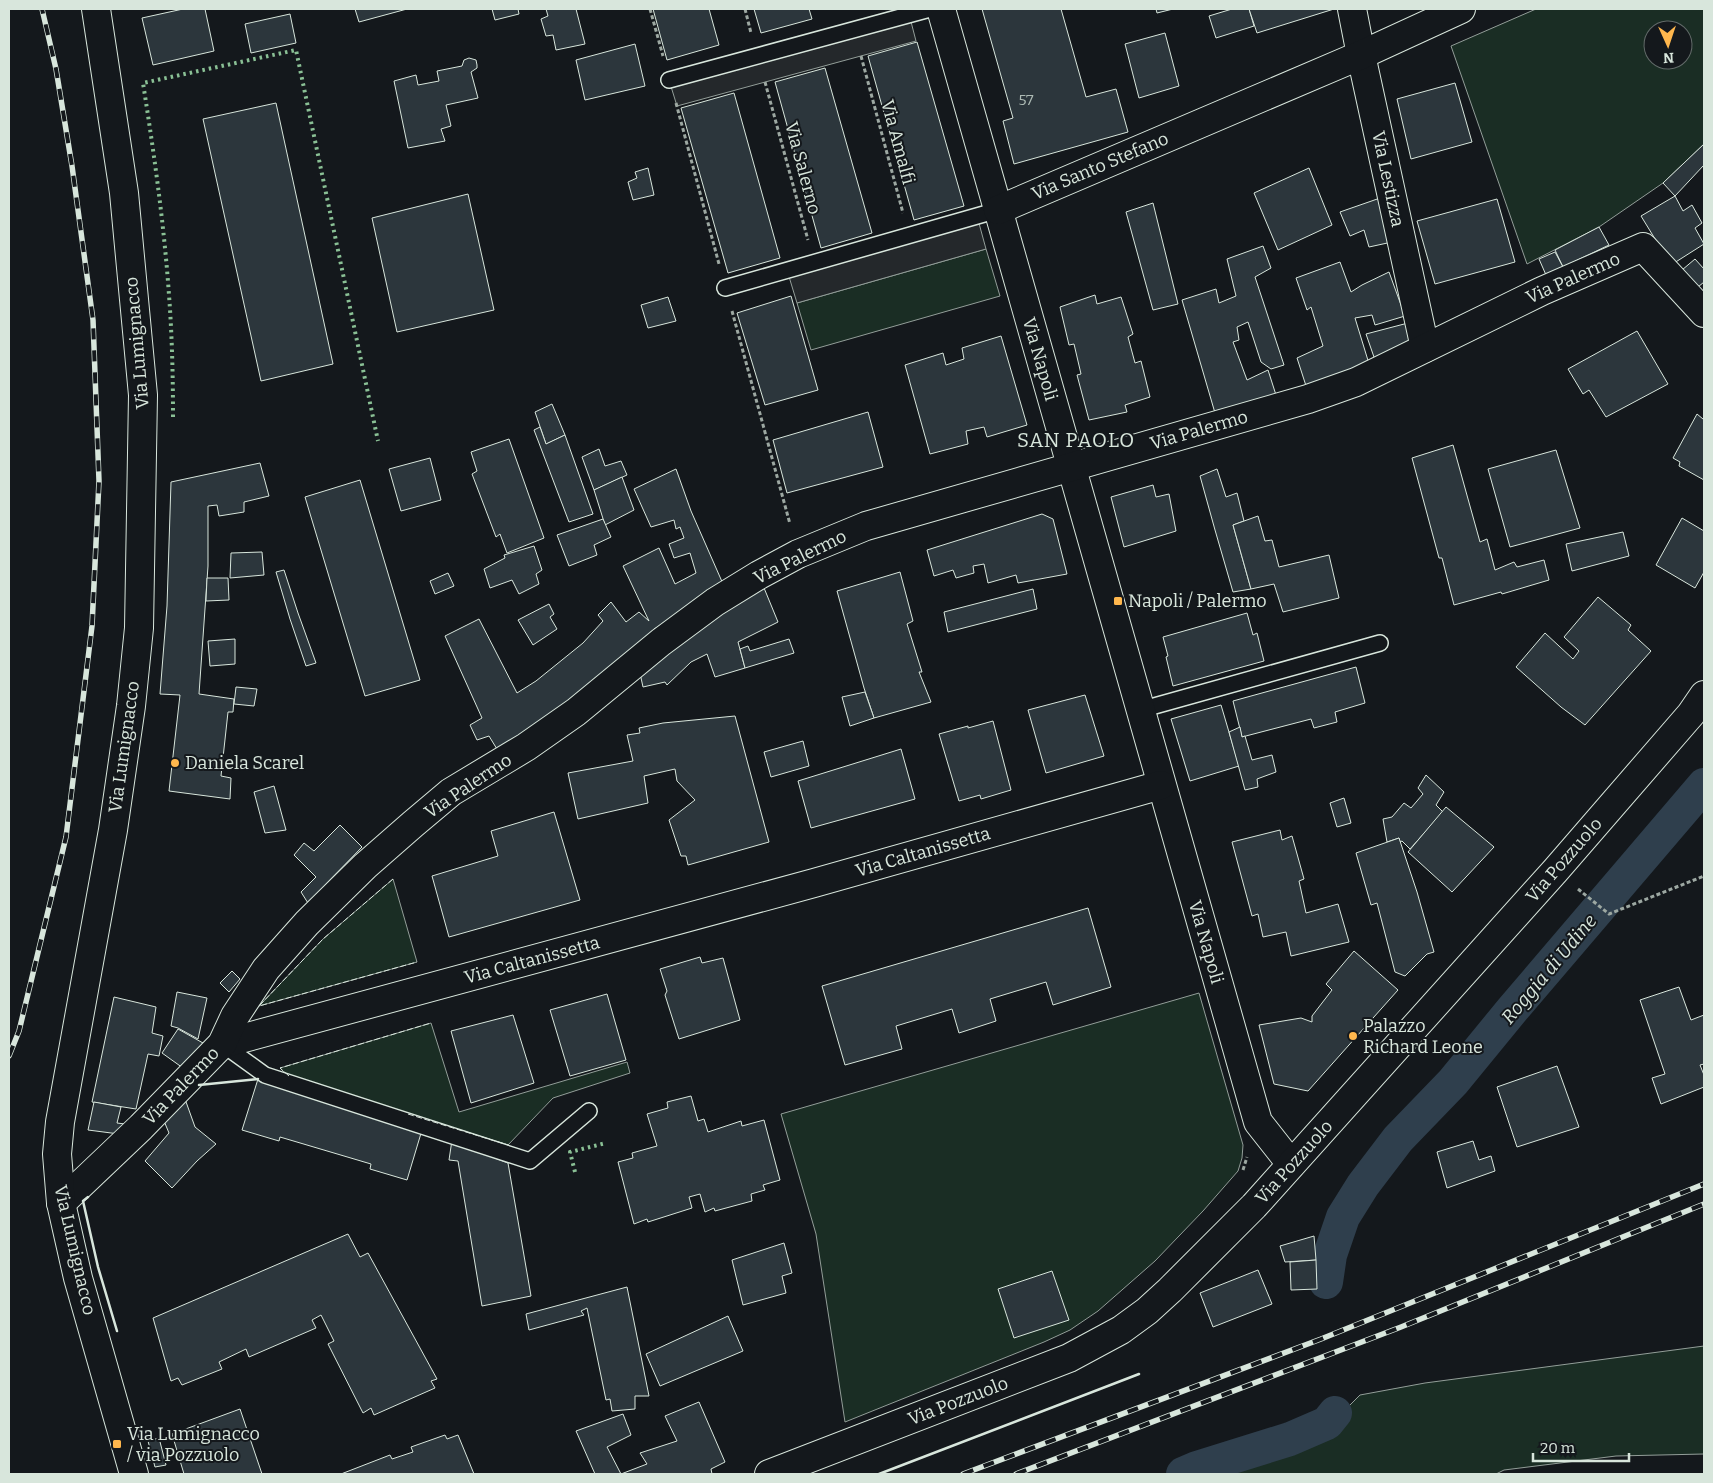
<svg xmlns="http://www.w3.org/2000/svg" width="1713" height="1483" font-family="Bitter,serif">
<style>
.green{fill:#1a2d24;stroke:#939e99;fill-rule:evenodd}
.parking{fill:#24282b;stroke:#939e99}
.lines{fill:none;stroke-linecap:round;stroke-linejoin:round}
.canal{stroke:#2f3f4d;stroke-width:34}
.building{fill:#2c363c;stroke:#d8e6dc}
.service-casing{stroke:#d8e6dc;stroke-width:18}
.minor-casing{stroke:#d8e6dc;stroke-width:30}
.primary-casing{stroke:#d8e6dc;stroke-width:30}
.path{stroke:#9da8a2;stroke-width:3;stroke-dasharray:4 2.5;stroke-linecap:butt}
.service{stroke:#14181c;stroke-width:15}
.minor{stroke:#14181c;stroke-width:28}
.primary{stroke:#14181c;stroke-width:28}
.rail-casing{stroke:#d8e6dc;stroke-width:5.5}
.rail{stroke:#14181c;stroke-width:4;stroke-dasharray:11;stroke-linecap:butt}
.hedge{stroke:#8ac095;stroke-width:4;stroke-dasharray:2.5 4;stroke-linecap:butt}
.fence{stroke:#d8e6dc;stroke-width:1;stroke-dasharray:6 2.5;stroke-linecap:butt}
.wall{stroke:#d8e6dc;stroke-width:2.5}
.poi-dot{fill:#ffb74d;stroke:#14181c;stroke-width:2}
.labels{text-anchor:middle;dominant-baseline:central;stroke-width:4;stroke-linejoin:round;paint-order:stroke}
.number-label{font-size:15px;fill:#adbab4}
.street-label{font-size:18px;fill:#d8e6dc;stroke:#14181c}
.poi-label{font-size:18px;fill:#d8e6dc;stroke:#14181c;text-anchor:start}
.water-label{font-size:19px;font-style:italic;fill:#d8e6dc;stroke:#14181c}
.quarter-label{font-size:20px;letter-spacing:1px;fill:#d8e6dc;stroke:#14181c}
</style>
<rect width="100%" height="100%" fill="#14181c"/>
<g class="green">
<path d="M1536,9h168v135l-41,39 -64,44 -72,37 -76,-218zM1653,30h30v30h-30z"/>
<path d="M986,249l14,47 -189,54 -14,-47z"/>
<path d="M393,879l24,83 -158,44 64,-67z"/>
<path d="M1199,993l44,152 -1,13 -4,13 -35,40 -48,50 -57,50 -28,19 -26,12 -199,80 -29,-188 -35,-120z"/>
<path d="M431,1023l28,89 168,-50 3,11 -77,25 -45,47 -220,-69 -8,-8z"/>
<path d="M1704,1346v108l-88,2 -112,14 -8,4h-290l123,-48 31,-31 65,-12z"/>
</g>
<g class="parking">
<path d="M909,14l7,27 -239,65 -8,-26z"/>
<path d="M977,216l9,33 -189,54 -10,-33z"/>
</g>
<g class="lines">
<g class="canal">
<path d="M1326,1282l4,-27 13,-38 20,-32 35,-46 55,-57 59,-72 192,-225"/>
<path d="M1183,1474l14,-6 93,-29 37,-16 8,-10"/>
</g>
</g>
<g class="building">
<path d="M183,9h22l9,42 -61,14 -11,-47z"/>
<path d="M355,9h52l-48,13z"/>
<path d="M492,9h26l1,5 -24,6z"/>
<path d="M546,9h30l9,35 -29,6 -3,-15 -7,1 -5,-17 7,-3z"/>
<path d="M653,9h56l10,36 -52,15z"/>
<path d="M754,9h55l3,10 -51,14z"/>
<path d="M982,9h79l25,88 30,-8 12,43 -114,32 -11,-43 10,-3z"/>
<path d="M1156,9h17l-16,4z"/>
<path d="M1232,9h17l5,17 -38,12 -7,-22z"/>
<path d="M1249,9h85l-77,24z"/>
<path d="M290,14l6,29 -45,10 -6,-29z"/>
<path d="M1165,33l14,53 -40,12 -14,-54z"/>
<path d="M917,42l47,164 -50,14 -46,-164z"/>
<path d="M635,44l10,42 -60,14 -9,-40z"/>
<path d="M469,58l7,2 1,5v3l-6,4 7,26 -32,7 5,21 -10,3 4,12 -37,7 -14,-67 22,-6 2,10 21,-4 -2,-10 25,-5 2,-6z"/>
<path d="M825,68l47,165 -51,15 -46,-166z"/>
<path d="M1455,83l17,59 -61,17 -14,-60z"/>
<path d="M734,93l46,165 -52,15 -47,-165z"/>
<path d="M276,103l57,261 -72,17 -58,-262z"/>
<path d="M1704,144v21l-29,31 -12,-13z"/>
<path d="M648,168l6,27 -21,5 -5,-18 9,-4 -2,-6z"/>
<path d="M1309,168l23,57 -54,25 -24,-57z"/>
<path d="M468,194l26,116 -97,22 -25,-114z"/>
<path d="M1675,196l8,15 9,-6 10,18 -7,5 9,16 -33,21 -30,-49z"/>
<path d="M1383,197l9,45 -23,5 -5,-17 -14,6 -10,-24z"/>
<path d="M1497,199l18,63 -80,22 -18,-63z"/>
<path d="M1153,203l25,101 -25,6 -27,-98z"/>
<path d="M1599,227l10,18 -46,22 -8,-17z"/>
<path d="M1263,246l8,22 -16,9 29,88 -13,4 -10,-7 -13,-40 -11,5 2,13 -6,2 14,38 21,-10 8,25 -61,18 -33,-113 34,-11 3,14 17,-7 -9,-37z"/>
<path d="M1555,252l8,15 -17,8 -7,-16z"/>
<path d="M1695,259l9,10v13l-6,5 -16,-17z"/>
<path d="M1340,262l11,30 11,-7 27,-13 16,44 -30,9 -3,-10 -17,3 15,49 -62,25 -11,-34 26,-12 -12,-39 -4,3 -11,-32z"/>
<path d="M1095,295l2,9 24,-7 12,37 -5,3 7,26 6,-2 9,36 -25,8 2,7 -38,8 -12,-45 4,-1 -7,-30 -5,1 -9,-38z"/>
<path d="M791,296l27,94 -53,15 -28,-92z"/>
<path d="M668,297l8,24 -28,7 -7,-23z"/>
<path d="M1408,323l3,22 -36,15 -9,-26z"/>
<path d="M1637,331l31,53 -62,33 -17,-27 -6,4 -15,-25z"/>
<path d="M1001,336l26,89 -40,12 -3,-10 -18,4 2,13 -38,10 -25,-89 38,-12 3,12 18,-6 -2,-11z"/>
<path d="M552,404l13,31 -19,9 -11,-32z"/>
<path d="M868,412l15,55 -96,26 -14,-53z"/>
<path d="M1697,414l6,5 1,-1v62l-25,-14 1,-4 -7,-4z"/>
<path d="M540,427l6,17 19,-9 28,79 -24,8 -35,-92z"/>
<path d="M509,439l35,99 -37,15 -7,-19 -4,3 -24,-63 5,-3 -6,-19z"/>
<path d="M1453,445l27,97 7,-3 8,31 19,-8 3,5 27,-7 5,20 -47,14 -1,-2 -47,13 -12,-47h-3l-27,-100z"/>
<path d="M599,449l6,17 16,-5 6,14 -33,15 -12,-33z"/>
<path d="M1556,450l24,78 -70,19 -22,-78z"/>
<path d="M430,458l11,42 -40,11 -12,-42z"/>
<path d="M260,463l9,33 -25,6v10l-25,4 -2,-11 -9,1v60l-9,128 35,5 -1,13h-5l-7,64 10,2 -1,21 -61,-8 11,-96 -20,-1 7,-88 4,-124z"/>
<path d="M676,469l15,42 36,82 -73,36 6,11 -160,114 -11,-18 -12,4 -7,-15 12,-7 -37,-82 34,-17 38,74 19,-12 47,-38 20,-22 -5,-6 13,-13 15,20 13,-10 10,9 -26,-55 36,-18 16,36 21,-11 -6,-20 -16,5 -5,-14 15,-6 -4,-11 -4,2 -2,-9 -23,7 -17,-38z"/>
<path d="M1217,469l9,28 11,-4 7,28 -11,4 18,64 -18,3 -18,-62 -15,-54z"/>
<path d="M622,477l12,33 -29,15 -11,-35z"/>
<path d="M360,480l60,200 -55,16 -60,-199z"/>
<path d="M1153,485l3,12 13,-3 7,37 -52,16 -13,-50z"/>
<path d="M1042,514l11,5 14,55 -49,9 -2,-8 -28,8 -4,-19 -11,2 1,7 -18,5 -3,-8 -19,6 -7,-26z"/>
<path d="M1258,516l7,25 7,-1 7,27 50,-12 10,43 -56,14 -9,-28 -23,5 -18,-64z"/>
<path d="M1682,518l22,13v41l-9,16 -39,-23z"/>
<path d="M603,519l8,18 -17,8 3,10 -28,11 -12,-31z"/>
<path d="M1623,532l6,24 -57,15 -6,-27z"/>
<path d="M534,546l8,24 -6,4 3,10 -20,10 -7,-14 -22,8 -6,-19 21,-11 -1,-3z"/>
<path d="M262,552l2,23 -34,3 1,-25z"/>
<path d="M284,570l14,43 18,50 -10,3 -16,-47 -14,-47z"/>
<path d="M900,572l13,49 -6,3 15,48h-3l12,30 -57,16 -10,-30 -27,-97z"/>
<path d="M448,573l6,13 -19,8 -5,-13z"/>
<path d="M207,578h21l1,22 -23,1z"/>
<path d="M762,583l16,39 -40,20 7,26 -30,9 -8,-23 -16,8 -24,23 -2,-3 -22,5 -5,-23z"/>
<path d="M1033,589l4,20 -89,23 -4,-20z"/>
<path d="M1598,597l33,28 -3,5 23,21 -66,74 -24,-18 -45,-40 29,-34 28,26 6,-8 -15,-14z"/>
<path d="M549,604l5,10 -4,3 7,12 -24,16 -15,-25z"/>
<path d="M1247,613l6,22 4,-2 7,28 -91,25 -7,-29 2,-1 -5,-19z"/>
<path d="M235,639v25l-25,2 -2,-25z"/>
<path d="M789,639l5,14 -49,15 -5,-19 8,-3 2,5z"/>
<path d="M1356,667l9,36 -30,9 2,10 -23,6 -3,-9 -69,18 -9,-36z"/>
<path d="M236,687l21,2 -3,17 -20,-2z"/>
<path d="M865,692l9,26 -24,8 -8,-29z"/>
<path d="M1085,695l19,61 -58,17 -18,-63z"/>
<path d="M1221,705l18,61 -49,15 -19,-62z"/>
<path d="M735,716l34,126 -81,23 -2,-9h-5l-12,-36 26,-20 -18,-19 -2,-12 -31,7 4,27 -70,16 -10,-46 65,-12 -6,-26 13,-2 -1,-5 24,-5z"/>
<path d="M993,721l18,69 -30,9 -1,-4 -21,6 -20,-67 29,-8v2z"/>
<path d="M1240,727l2,10 3,-1 7,24 20,-5 4,17 -19,7 1,8 -13,3 -16,-58z"/>
<path d="M803,741l6,25 -38,11 -7,-25z"/>
<path d="M901,749l14,50 -104,29 -13,-47z"/>
<path d="M1426,775l18,17 -8,13 7,7 -33,37 -8,-8 -2,1 -1,-4 -12,4 -4,-23 9,-2 12,-14 7,5 12,-14 -5,-6z"/>
<path d="M274,786l12,44 -21,3 -11,-41z"/>
<path d="M1344,798l7,25 -14,4 -7,-24z"/>
<path d="M1446,807l48,40 -42,45 -44,-40z"/>
<path d="M554,812l26,88 -131,37 -17,-61 66,-20 -7,-25z"/>
<path d="M340,825l22,22 -37,38 6,9 -18,17 -12,-19 15,-15 -22,-22 10,-12 10,8z"/>
<path d="M1280,830l2,10 10,-4 12,43 -5,2 7,32 32,-9 11,38 -58,14 -5,-24 -23,5 -5,-23 -6,2 -20,-74z"/>
<path d="M1399,838l18,54 17,60 -7,2 -22,22 -10,-4 -18,-69 -6,2 -15,-52z"/>
<path d="M1088,908l23,79 -58,18 -7,-23 -56,17 6,22 -37,12 -7,-24 -56,17 6,23 -57,16 -23,-79z"/>
<path d="M1354,951l44,39 -90,101 -34,-7 -15,-59 42,-7 11,4v-6l20,-26 -6,-6z"/>
<path d="M700,957l2,6 21,-5 17,62 -61,19 -14,-44 2,-4 -7,-22z"/>
<path d="M232,971l8,8 -11,13 -9,-9z"/>
<path d="M1679,987l12,33 13,-5v49l-4,1 4,10v12l-43,17 -9,-26 13,-4 -25,-74z"/>
<path d="M177,992l30,6 -9,41 -20,-11 -7,-2z"/>
<path d="M607,994l19,66 -56,16 -20,-66z"/>
<path d="M114,997l42,10 -4,26 11,3 -4,20 -11,-2 -12,55 -44,-7z"/>
<path d="M513,1015l21,68 -63,20 -20,-72z"/>
<path d="M178,1029l25,14 -20,25 -21,-15z"/>
<path d="M1557,1066l22,61 -62,20 -20,-60z"/>
<path d="M258,1079l164,51 -15,50 -37,-11 1,-5 -91,-27 -1,4 -37,-11z"/>
<path d="M691,1096l7,25 6,-2 4,13 33,-11 1,5 22,-6 16,60 -17,5 2,5 -14,4 1,7 -37,10 -1,-3 -9,4 -5,-18 -11,3 3,11 -44,14 -1,-3 -13,5 -16,-62 15,-4 -1,-5 25,-7 -10,-32 21,-6 -1,-6z"/>
<path d="M185,1099l10,28 21,17 -19,17 -25,27 -27,-27 24,-28 -5,-12z"/>
<path d="M94,1102l27,5 -4,16 8,1 -6,10 -31,-4z"/>
<path d="M452,1140l3,3 53,20 23,133 -49,10 -24,-145 -9,-1z"/>
<path d="M1473,1141l6,19 12,-4 4,15 -48,17 -10,-36z"/>
<path d="M348,1234l12,23 8,-4 69,126 -6,2 4,7 -61,27 -3,-7 -8,5 -35,-69 6,-3 -13,-26 -9,5 4,8 -67,29 -3,-8 -27,13 3,7 -40,16 -4,-7 -7,3 -18,-63z"/>
<path d="M1314,1236l2,24 -31,2 -5,-16z"/>
<path d="M784,1243l8,30 -10,3 4,17 -43,12 -11,-45z"/>
<path d="M1316,1260l1,29 -26,1 -1,-28z"/>
<path d="M1258,1270l14,34 -59,23 -13,-34z"/>
<path d="M1052,1271l17,49 -55,18 -16,-49z"/>
<path d="M627,1287l22,109h-14v13l-23,2 -2,-12 -4,1 -19,-92 -6,3 3,4 -55,15 -3,-16z"/>
<path d="M728,1316l15,35 -83,35 -14,-32z"/>
<path d="M699,1402l26,60 -14,7 1,5h-117l-19,-43 47,-17 8,21 -24,12 14,27 26,-10 -7,-11 37,-12 -12,-25z"/>
<path d="M240,1409l22,65h-78l-12,-40z"/>
<path d="M445,1435l2,4 11,-4 16,39h-133l49,-19 2,4 21,-7 -2,-5z"/>
<path d="M159,1438l7,27 -11,2 -7,-26z"/>
</g>
<g class="lines">
<defs>
<g id="service">
<path d="M669,80l261,-71"/>
<path d="M725,288l273,-78"/>
<path d="M1140,710l240,-67"/>
<path d="M222,1044l43,31 265,86 59,-50"/>
</g>
<g id="minor">
<path d="M941,9l317,1113 33,42"/>
<path d="M1352,9l9,46 64,293"/>
<path d="M998,210l363,-155 100,-46"/>
<path d="M222,1044l592,-161 347,-98"/>
<path d="M61,1203l80,-76 81,-83 13,-28 31,-47 41,-46 58,-57 48,-42 38,-32 75,-45 50,-35 85,-70 54,-40 44,-27 39,-21 68,-28 442,-127 48,-17 186,-91 101,-44 61,66"/>
</g>
<g id="primary">
<path d="M96,9l28,184 19,202 -4,233 -8,78 -18,124 -53,292 -3,32 4,49 17,75 56,196"/>
<path d="M769,1474l300,-116 52,-28 26,-19 23,-21 84,-84 301,-335 136,-157 13,-19"/>
</g>
</defs>
<use href="#service" class="service-casing"/>
<use href="#minor" class="minor-casing"/>
<use href="#primary" class="primary-casing"/>
<g class="path">
<path d="M650,9l13,47"/>
<path d="M745,9l6,24"/>
<path d="M861,56l42,157"/>
<path d="M765,82l43,158"/>
<path d="M676,103l43,161"/>
<path d="M732,311l58,213"/>
<path d="M1578,889l31,25 95,-38"/>
<path d="M1243,1170l4,-13"/>
</g>
<use href="#service" class="service"/>
<use href="#minor" class="minor"/>
<use href="#primary" class="primary"/>
<defs>
<g id="rail">
<path d="M9,1056l10,-25 47,-194 26,-211 7,-145 -6,-161 -21,-154 -16,-97 -14,-60"/>
<path d="M963,1474l358,-135 383,-155"/>
<path d="M1016,1474l385,-147 303,-123"/>
</g>
</defs>
<use href="#rail" class="rail-casing"/>
<use href="#rail" class="rail"/>
<g class="hedge">
<path d="M173,417c0,-41 -1,-82 -4,-122 -5,-71 -15,-142 -26,-212l153,-33 82,391"/>
<path d="M575,1172l-5,-20 36,-9"/>
</g>
<g class="fence">
<path d="M393,879l-70,60 -64,67 158,-44"/>
<path d="M289,1076l-9,-8 151,-45"/>
<path d="M408,1114l100,31"/>
</g>
<g class="wall">
<path d="M199,1085l59,-6"/>
<path d="M88,1197l-5,4 15,66 19,64"/>
<path d="M879,1474l260,-100"/>
</g>
</g>
<g class="poi-dot">
<rect x="1113" y="596" width="10" height="10" rx="2.5"/>
<circle cx="175" cy="763" r="5"/>
<circle cx="1353" cy="1036" r="5"/>
<rect x="112" y="1439" width="10" height="10" rx="2.5"/>
</g>
<g class="labels">
<g class="number-label">
<text x="1026" y="100">57</text>
</g>
<g class="street-label">
<text transform="translate(898 142) rotate(75)">Via Amalfi</text>
<text transform="translate(1100 166) rotate(-23)">Via Santo Stefano</text>
<text transform="translate(803 168) rotate(75)">Via Salerno</text>
<text transform="translate(1388 179) rotate(78)">Via Lestizza</text>
<text transform="translate(1573 278) rotate(-24)">Via Palermo</text>
<text transform="translate(137 343) rotate(-95)">Via Lumignacco</text>
<text transform="translate(1040 359) rotate(74)">Via Napoli</text>
<text transform="translate(1199 430) rotate(-16)">Via Palermo</text>
<text transform="translate(800 557) rotate(-26)">Via Palermo</text>
<text transform="translate(124 747) rotate(-82)">Via Lumignacco</text>
<text transform="translate(468 786) rotate(-34)">Via Palermo</text>
<text transform="translate(923 852) rotate(-16)">Via Caltanissetta</text>
<text transform="translate(1564 860) rotate(-49)">Via Pozzuolo</text>
<text transform="translate(1206 942) rotate(74)">Via Napoli</text>
<text transform="translate(532 960) rotate(-15)">Via Caltanissetta</text>
<text transform="translate(181 1086) rotate(-46)">Via Palermo</text>
<text transform="translate(1294 1162) rotate(-48)">Via Pozzuolo</text>
<text transform="translate(75 1250) rotate(77)">Via Lumignacco</text>
<text transform="translate(958 1401) rotate(-21)">Via Pozzuolo</text>
</g>
<g class="poi-label">
<text x="1128" y="601">Napoli / Palermo</text>
<text x="185" y="763">Daniela Scarel</text>
<text x="1363" y="1026">Palazzo<tspan x="1363" dy="21">Richard Leone</tspan></text>
<text x="127" y="1434">Via Lumignacco<tspan x="127" dy="21">/ via Pozzuolo</tspan></text>
</g>
<g class="water-label">
<text transform="translate(1549 969) rotate(-50)">Roggia di Udine</text>
</g>
<g class="quarter-label">
<text x="1076" y="440">SAN PAOLO</text>
</g>
</g>
<rect width="1713" height="1483" fill="none" stroke="#d8e6dc" stroke-width="20"/>
<g transform="translate(1668 45) rotate(177)"><circle r="24" fill="#14181c" stroke="#626a69"/>
<path d="M0-4L9 19L0 12L-9 19Z" fill="#ffb74d"/>
<text y="-8" font-size="14" font-weight="bold" text-anchor="middle" fill="#d8e6dc">N</text>
</g>
<path d="M1533 1453v8h96v-8" fill="none" stroke="#d8e6dc" stroke-width="2.5"/>
<text x="1540" y="1453" font-size="15" fill="#d8e6dc" stroke="#14181c" stroke-width="4" paint-order="stroke">20 m</text>
</svg>
